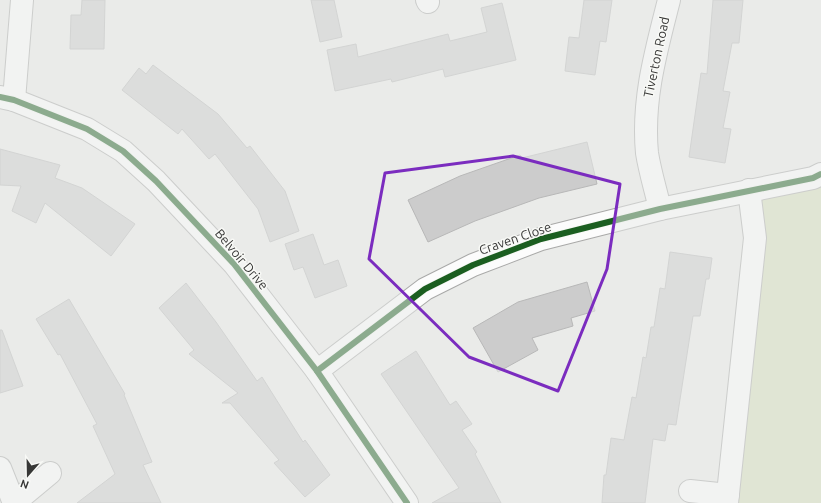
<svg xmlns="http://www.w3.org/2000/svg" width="821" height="503" font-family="Ubuntu,sans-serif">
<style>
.green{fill:#d5deba}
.building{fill:#ccc;stroke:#b8b8b8}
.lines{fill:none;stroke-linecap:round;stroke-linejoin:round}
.minor-casing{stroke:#a9a9a8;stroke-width:24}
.tertiary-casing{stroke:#a9a9a8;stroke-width:24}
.minor{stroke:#fcfcfc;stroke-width:22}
.tertiary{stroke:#fcfcfc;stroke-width:22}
.cycleway-casing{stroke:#f8f9f6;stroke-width:8}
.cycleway{stroke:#1b5e20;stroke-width:6}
.marked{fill:none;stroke:#7b2cbf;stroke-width:3;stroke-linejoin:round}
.labels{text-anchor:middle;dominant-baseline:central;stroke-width:3;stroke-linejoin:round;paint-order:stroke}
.street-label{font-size:13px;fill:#373736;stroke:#f8f9f6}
</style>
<rect width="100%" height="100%" fill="#eaebe9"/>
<path class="green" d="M821,172v331h-95l23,-313z"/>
<g class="building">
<path d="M82,0h23l-1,49h-34l1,-34h10z"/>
<path d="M311,0h23l8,37 -22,5z"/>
<path d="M584,0h28l-6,42 -6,-1 -5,34 -30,-4 4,-34 10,1z"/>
<path d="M713,0h30l-4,43h-7l-9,48 7,1 -7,36 8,1 -6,34 -36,-6 12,-84 6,1z"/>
<path d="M502,3l14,57 -71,17 -2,-8 -51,13 -1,-3 -56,12 -8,-41 29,-6 2,13 90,-23 2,7 37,-9 -6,-24z"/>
<path d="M153,65l65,49 29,34 3,-2 35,45 14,40 -29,11 -12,-33 -43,-55 -6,5 -27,-30 -4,5 -56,-44 17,-22 7,6z"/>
<path d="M587,142l10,42 -58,14 -64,23 -47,21 -20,-42 52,-24 60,-21 2,3z"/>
<path d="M0,149l60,16 -5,13 27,10 53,36 -24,32 -66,-53 -9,20 -24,-12 9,-25 -21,-1z"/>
<path d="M313,234l11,31 14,-5 9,26 -32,12 -12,-31 -9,3 -9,-26z"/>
<path d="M670,252l42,6 -3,21h-3l-6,37h-7l-17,109 -8,-1 -3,17 -12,-2 -8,64h-43l2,-28h2l5,-37 13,2 8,-43 4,1 7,-41 3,1 5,-31h3l6,-39 5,1z"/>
<path d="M587,282l8,29 -24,7 2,8 -41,12 6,12 -40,22 -25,-44 45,-26z"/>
<path d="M186,283l30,39 41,59 5,-4 41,65 2,-2 25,35 -25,22 -31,-34 5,-3 -49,-57h-8l16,-10 -49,-39 5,-4 -35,-42z"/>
<path d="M69,299l56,95 -1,1 28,67 -9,3 18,38h-84l38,-29 -22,-48 4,-2 -37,-70 -2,1 -22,-36z"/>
<path d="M0,330h2l21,56 -23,7z"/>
<path d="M416,351l34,54 6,-4 16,23 -10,6 15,22 -2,2 26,49h-69l27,-15 -78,-114z"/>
</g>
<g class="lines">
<defs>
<g id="minor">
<path d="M427,0l1,2"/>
<path d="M14,100l8,-100"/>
<path d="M660,209c-4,-18 -10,-37 -13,-56 -5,-53 9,-102 22,-153"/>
<path d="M317,371l108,-82 48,-24 68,-26 119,-30 153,-31 8,-4"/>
<path d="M0,468l14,35"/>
<path d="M690,491l38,4"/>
<path d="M14,503l36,-30"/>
<path d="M727,503l28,-265 -6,-48"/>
</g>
<path id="tertiary" d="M0,97l14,3 73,29 36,22 33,30 78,83 83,107 90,132"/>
</defs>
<use href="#minor" class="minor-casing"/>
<use href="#tertiary" class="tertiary-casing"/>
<use href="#minor" class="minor"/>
<use href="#tertiary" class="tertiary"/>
<defs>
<g id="cycleway">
<path d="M0,97l14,3 73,29 36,22 33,30 78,83 83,107 90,132"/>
<path d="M317,371l108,-82 48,-24 68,-26 119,-30 153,-31 8,-4"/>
</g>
</defs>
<use href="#cycleway" class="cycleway-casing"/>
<use href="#cycleway" class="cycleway"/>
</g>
<path d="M0 0H821V503H0ZM513,156l107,28 -13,85 -49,122 -89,-34 -100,-98 16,-86z" fill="#eaebe9" fill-opacity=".55" fill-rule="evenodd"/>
<path class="marked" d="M513,156l107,28 -13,85 -49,122 -89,-34 -100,-98 16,-86z"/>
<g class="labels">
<g class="street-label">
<text transform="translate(656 57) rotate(-78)">Tiverton Road</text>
<text transform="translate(515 238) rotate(-19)">Craven Close</text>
<text transform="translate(242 259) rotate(50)">Belvoir Drive</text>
</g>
</g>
<g transform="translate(28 475) rotate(200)" stroke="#f8f9f6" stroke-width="3" paint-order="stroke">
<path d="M0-3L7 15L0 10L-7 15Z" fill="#373736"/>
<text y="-6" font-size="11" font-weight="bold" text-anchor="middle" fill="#373736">N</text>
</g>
</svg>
